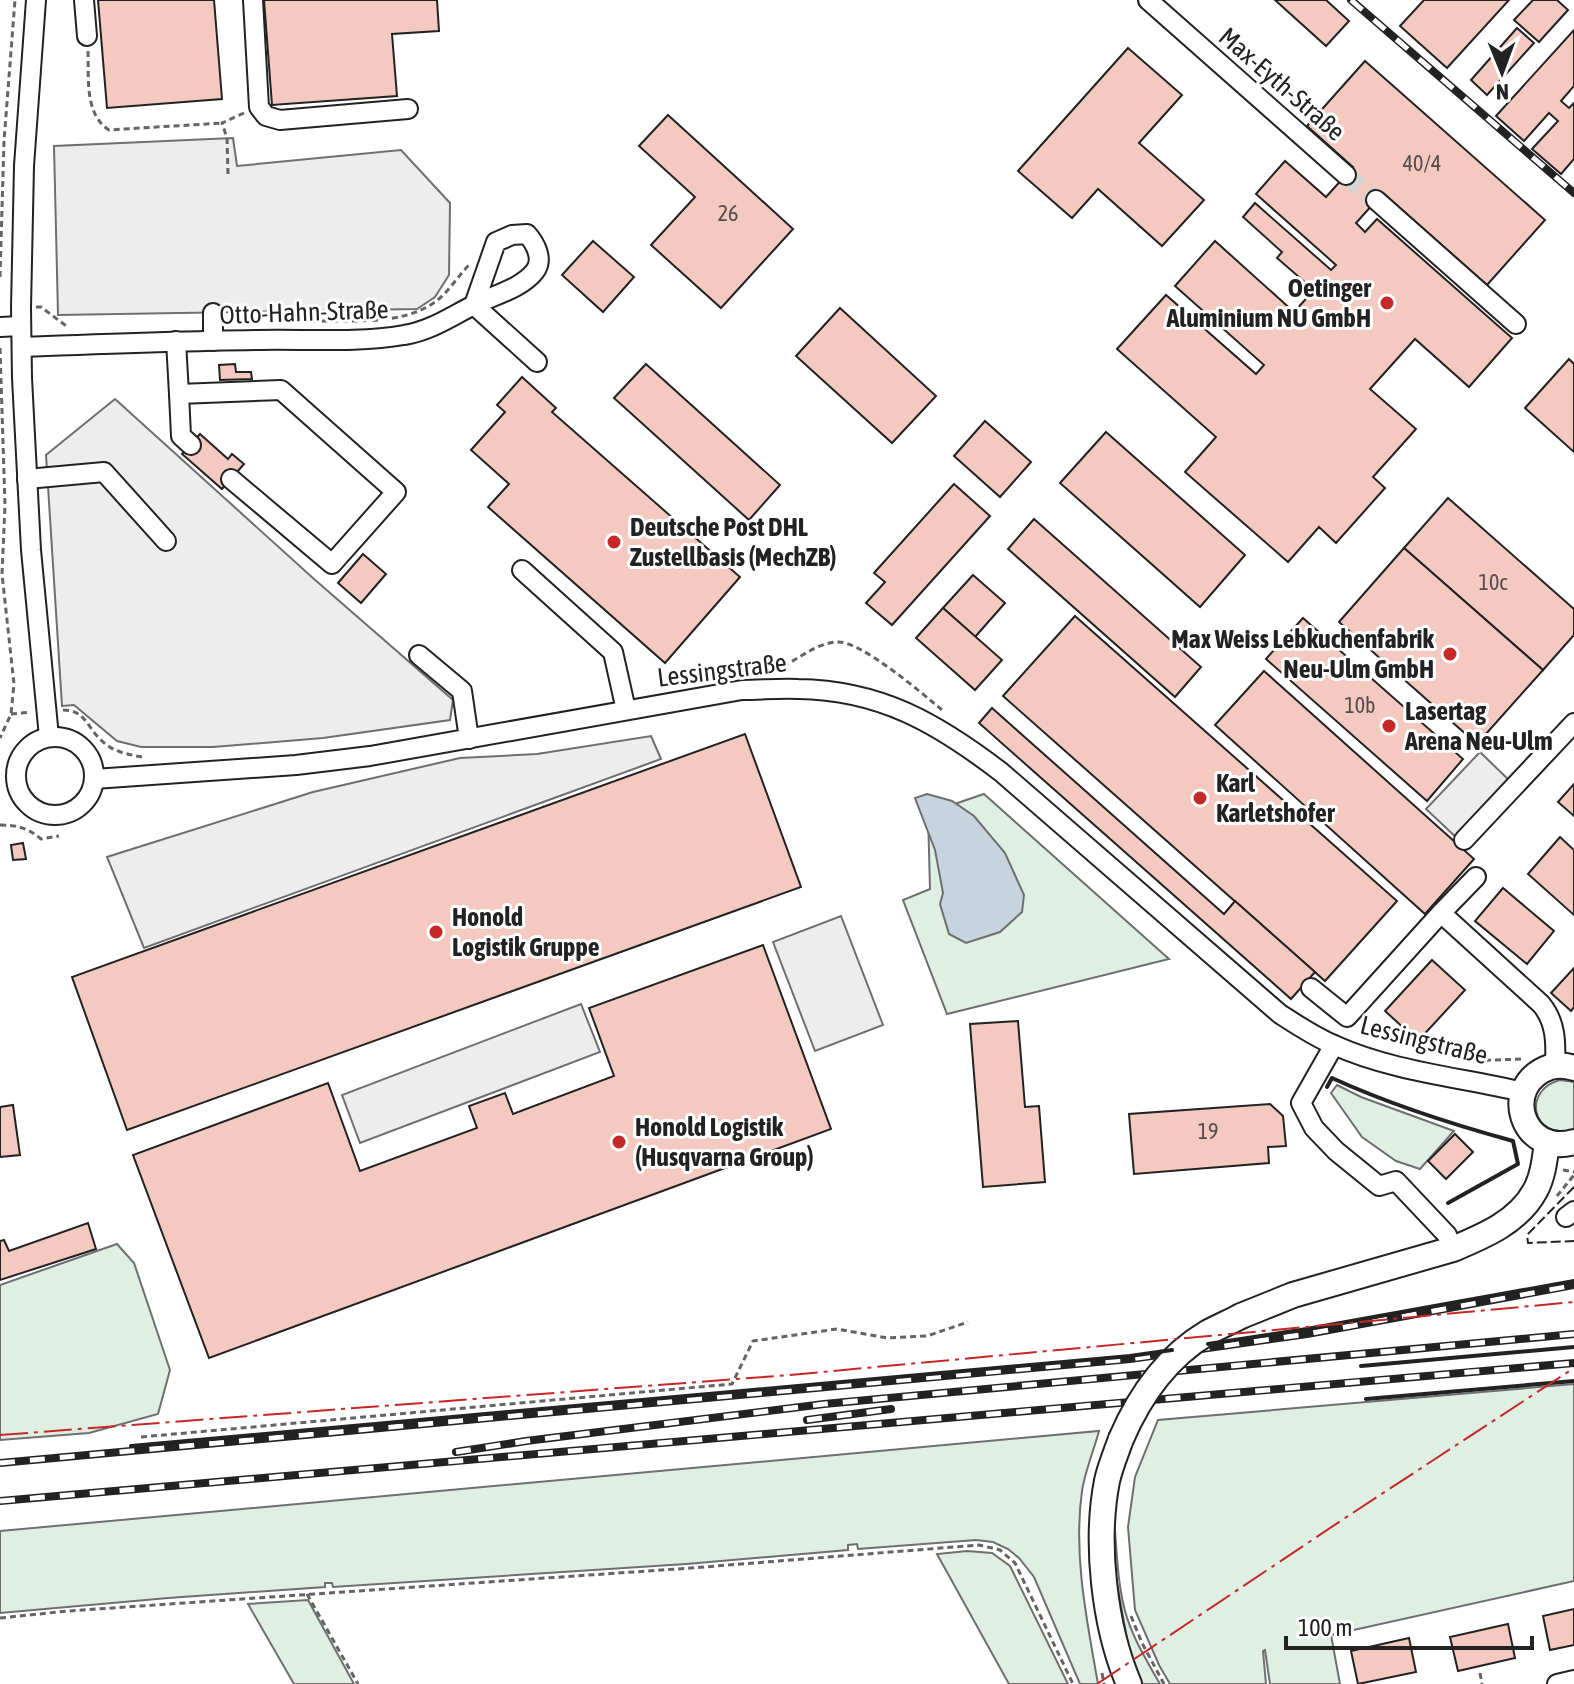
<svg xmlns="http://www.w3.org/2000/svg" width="1574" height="1684" font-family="'Asap Condensed',sans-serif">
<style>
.green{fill:#e0efe3;stroke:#6f6f6f;stroke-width:2}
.parking{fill:#ededed;stroke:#6f6f6f;stroke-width:2}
.water{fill:#c7d3dd;stroke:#6f6f6f;stroke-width:2}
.building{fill:#f3c9c0;stroke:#222;stroke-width:2}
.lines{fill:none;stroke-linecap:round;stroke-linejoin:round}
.minor-tunnel{stroke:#d3d3d3;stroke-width:18;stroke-dasharray:18 9;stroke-linecap:butt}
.minor-casing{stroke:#222;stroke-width:22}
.major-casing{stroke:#222;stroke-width:28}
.path{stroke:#646464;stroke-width:3;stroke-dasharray:6 4;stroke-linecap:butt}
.minor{stroke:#fff;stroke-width:18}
.major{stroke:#fff;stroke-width:24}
.rail-casing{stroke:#222;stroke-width:8}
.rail{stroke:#fff;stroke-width:5;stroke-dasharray:15;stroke-linecap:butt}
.major-bridge-casing{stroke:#222;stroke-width:28;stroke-linecap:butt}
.major-bridge{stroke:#fff;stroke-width:24}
.fence{stroke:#222;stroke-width:2;stroke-dasharray:10 4;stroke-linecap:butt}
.wall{stroke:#222;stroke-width:4}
.power{stroke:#c62828;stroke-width:2;stroke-dasharray:28 6 4 6;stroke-linecap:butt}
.poi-dot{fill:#c62828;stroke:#fff;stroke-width:3}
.labels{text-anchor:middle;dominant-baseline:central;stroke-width:6;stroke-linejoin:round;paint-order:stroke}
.number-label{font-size:22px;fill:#564c4a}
.street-label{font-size:26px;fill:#222;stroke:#fff}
.poi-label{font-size:26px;font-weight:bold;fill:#222;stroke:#fff;text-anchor:start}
</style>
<rect width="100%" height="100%" fill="#fff"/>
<g class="green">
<path d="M984,794l185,165 -222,55 -44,-114 27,-11 -2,-76z"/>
<path d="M1560,1080l14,2v48c-43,10 -52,-40 -14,-50z"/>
<path d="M1337,1085l24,12 93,34 -34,38 -24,-8 -34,-24 -31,-44z"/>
<path d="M117,1244l17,19 36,107 -12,44 -69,19 -89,7v-155z"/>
<path d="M1574,1384v197l-243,54 9,49h-70l-5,-34 -2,1 3,33h-96l-11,-19 -24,-55 -7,-83 7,-50 23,-57z"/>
<path d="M1099,1431c-5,19 -14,40 -17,60 -9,64 5,130 16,193h-18l-46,-107 -15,-19 -11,-9 -15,-7 -17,-2 -118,9 -1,-5 -9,1v5l-162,14 -353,23 -1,-4h-7v4l-157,11 -168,15v-82z"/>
<path d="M1115,1530c2,27 3,54 10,81 7,26 22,50 35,73h-18l-13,-34 -15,-83 -3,-31z"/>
<path d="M967,1551l25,2 18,13 58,118h-59l-72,-130z"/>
<path d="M308,1600l46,84h-60l-46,-80z"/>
</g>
<g class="parking">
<path d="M233,138l4,28 164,-16 49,53 -1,72 -14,22 -18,12 -359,6 -4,-169z"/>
<path d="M115,399l199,180 139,121 -3,20 -127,18 -110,9h-72l-24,-6 -43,-36 -12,1 -16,-251z"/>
<path d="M651,736l10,23 -517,189 -37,-91 206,-65 147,-34 77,-4z"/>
<path d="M1480,752l33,32 -54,56 -33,-31z"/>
<path d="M841,916l42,109 -68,26 -42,-109z"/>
<path d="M581,1004l19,48 -240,91 -18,-48z"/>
</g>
<path class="water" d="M927,794l25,7 22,15 31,37 19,42 -2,17 -22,20 -34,11 -17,-9 -9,-30 3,-11 -8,-43 -20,-52z"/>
<g class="building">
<path d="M98,0h116l8,99 -115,9z"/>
<path d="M264,0h173l2,31 -47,3 5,62 -125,9z"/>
<path d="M1275,0h51l23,21 -23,25z"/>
<path d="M1424,0h85l-62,68 -47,-42z"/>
<path d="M1533,0h24l11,10 -29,32 -25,-22z"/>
<path d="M1517,28l17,15 -47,52 -16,-15z"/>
<path d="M1574,30v56l-13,15 8,7 5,-5v56l-13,15 -29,-25 26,-28 -9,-8 -25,28 -28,-25z"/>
<path d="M1128,48l54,47 -43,48 65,57 -42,46 -64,-57 -26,29 -54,-47z"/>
<path d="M1365,61l180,159 -58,65 -104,-92 -27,30 9,9 12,-13 135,119 -43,49 -54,-48 -45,50 46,40 -43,48 12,11 -49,55 -17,-16 -31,35 -103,-90 31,-35 -99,-88 49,-54 90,79 8,-9 -89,-79 40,-45 79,71 20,-22 -37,-32 5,-6 -39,-35 12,-14 76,67 5,-5 -80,-71 29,-33 41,36 27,-30 -46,-41z"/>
<path d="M668,115l125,114 -72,79 -70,-63 44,-48 -56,-51z"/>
<path d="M593,241l41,36 -31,35 -41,-37z"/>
<path d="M840,308l96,88 -44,47 -96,-87z"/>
<path d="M1569,359l5,5v88l-49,-44z"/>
<path d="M235,364l1,8h15l1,7 -32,1 -1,-15z"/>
<path d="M646,364l134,121 -31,35 -135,-122z"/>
<path d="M522,377l34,31 -4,4 188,165 -75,86 -177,-156 21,-23 -38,-34 34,-38 -8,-7z"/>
<path d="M985,421l46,41 -31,35 -46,-41z"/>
<path d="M1106,432l139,123 -45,52 -140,-124z"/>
<path d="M200,434l28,25 4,-5 12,10 -22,25 -40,-35z"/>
<path d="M954,484l36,32 -98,109 -26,-22 19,-21 -11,-9z"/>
<path d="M1448,498l126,111v26l-31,35 -139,-122z"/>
<path d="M1034,519l167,148 -26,30 -167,-148z"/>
<path d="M1404,548l139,122 -66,74 -138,-122z"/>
<path d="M363,554l23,20 -25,29 -23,-20z"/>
<path d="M973,575l32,28 -30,34 -32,-29z"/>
<path d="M943,608l59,52 -27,30 -59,-52z"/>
<path d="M1075,616l322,285 -72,80 -322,-285z"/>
<path d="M1303,618l160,141 -36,42 -161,-142z"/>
<path d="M1264,671l210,188 -49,55 -210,-189z"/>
<path d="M992,708l232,206 11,-13 80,71 -24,27 -312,-276z"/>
<path d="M745,734l56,153 -674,243 -55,-153z"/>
<path d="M1574,784v32l-16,-14z"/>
<path d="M1560,837l14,13v65l-46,-41z"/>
<path d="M23,843l3,16 -13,1 -2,-15z"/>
<path d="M1503,888l51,43 -27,33 -52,-43z"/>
<path d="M763,945l68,184 -622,229 -76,-203 195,-72 32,88 117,-43 -8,-22 36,-13 8,21 101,-38 -25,-68z"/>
<path d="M1432,960l33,30 -47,51 -33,-30z"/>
<path d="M1574,968v39l-3,4 -20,-18z"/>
<path d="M1018,1021l7,86 14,-1 6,76 -62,5 -13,-163z"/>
<path d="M1270,1104l13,12 3,30 -18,1 1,16 -135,11 -5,-60z"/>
<path d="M13,1105l7,50 -20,2v-50z"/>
<path d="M1455,1134l18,18 -27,27 -18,-18z"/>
<path d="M88,1223l8,26 -96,31v-39l4,-1 5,11z"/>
<path d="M1574,1609v36l-24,5 -7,-34z"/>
<path d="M1508,1624l7,34 -57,13 -8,-34z"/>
<path d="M1409,1638l7,34 -58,12 -7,-33z"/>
</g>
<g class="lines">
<path class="minor-tunnel" d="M1346,175l30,25"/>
<defs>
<g id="minor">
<path d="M36,0l-12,166 -3,142 1,70 9,172 18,187"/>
<path d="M84,0l3,36"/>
<path d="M253,0l6,107 7,9 14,4 128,-11"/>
<path d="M1148,0l198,175"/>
<path d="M1376,200l140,124"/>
<path d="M213,313v28"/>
<path d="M0,327l21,-1"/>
<path d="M176,341l3,53 102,-4 115,102 -64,72 -101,-85"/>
<path d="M22,347c79,-3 158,-6 237,-7 47,-1 99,3 145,-5 27,-4 49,-20 72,-31 19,-9 46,-16 59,-33 9,-12 0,-28 -8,-37l-15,1 -16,7 -22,63 63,57"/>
<path d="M179,394l2,42 10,9"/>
<path d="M27,479l77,-7 62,69"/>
<path d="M522,570l91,82 13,58"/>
<path d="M419,655l43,36 7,48"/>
<circle cx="55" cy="776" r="39"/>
<path d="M94,779l202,-14 74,-9 372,-66c19,0 37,-2 56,-1 82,1 139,34 203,83l279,242c17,11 35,23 54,31 60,27 126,32 189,47"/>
<path d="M1464,840l110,-117"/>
<path d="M1441,913l35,-36"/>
<path d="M1311,988l36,29 94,-104 100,91c15,18 15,38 14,61"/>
<path d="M1334,1045l-33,58 13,25 22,23 43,35 17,-5 51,54 6,14"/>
<path d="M1566,1217l8,-6"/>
<path d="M1557,1684l17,-4"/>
</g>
<g id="major">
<path d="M1574,1068c-8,-3 -16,-3 -24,-1 -51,18 -28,90 24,75"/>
<path d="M1241,1316l52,-21 160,-46c31,-13 65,-27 82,-58 8,-14 10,-33 12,-49"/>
<path d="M1121,1439c-5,14 -11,28 -14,42 -12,61 -3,145 22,203"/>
</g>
</defs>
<use href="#minor" class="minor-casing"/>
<use href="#major" class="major-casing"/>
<g class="path">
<path d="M88,51c1,26 -4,63 21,79l113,-7"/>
<path d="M228,174l-1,-36 -5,-15 22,-10"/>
<path d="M0,277l4,-136 11,-141"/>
<path d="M36,307h5l28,21"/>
<path d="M312,321c40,-1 89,5 123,-19 13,-9 23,-26 34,-37"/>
<path d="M0,348l5,157 -3,69 12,110 -3,30 -11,24"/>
<path d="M774,670c21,-7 40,-27 63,-28 23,-2 86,52 105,68"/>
<path d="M63,710c22,0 24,17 38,30 12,12 25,14 41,17"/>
<path d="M11,714l20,-2"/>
<path d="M0,825c17,0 28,3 41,14l18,-3"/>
<path d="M1465,1061l57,-2"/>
<path d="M1563,1170l11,2"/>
<path d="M1557,1196l17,-21"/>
<path d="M141,1437l591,-53 21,-43 84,-12 50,9 40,-2 41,-14"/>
<path d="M307,1594l51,90"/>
<path d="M1131,1616l11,27 22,41"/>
<path d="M0,1618l68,-7 623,-43 288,-23 21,5 15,13 58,121"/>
<path d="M1102,1673l2,11"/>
<path d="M1480,1673l2,11"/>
</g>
<use href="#minor" class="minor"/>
<use href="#major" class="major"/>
<defs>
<g id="rail">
<path d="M1351,0l223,193"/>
<path d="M807,1420l84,-11"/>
<path d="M456,1452l70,-11 298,-37 750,-70"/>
<path d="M0,1463l1130,-104 177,-25 267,-49"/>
<path d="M0,1501l1574,-138"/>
</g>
</defs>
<use href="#rail" class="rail-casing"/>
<use href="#rail" class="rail"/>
<defs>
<path id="major-bridge" d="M1121,1439c18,-42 46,-82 86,-106 11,-6 23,-11 34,-17"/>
</defs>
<use href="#major-bridge" class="major-bridge-casing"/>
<use href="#major-bridge" class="major-bridge"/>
<path class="fence" d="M1574,1187l-47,48 1,8 46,-2"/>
<g class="wall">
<path d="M1327,1087l5,-9c59,27 119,46 181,63l5,23 -70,39"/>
<path d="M1208,1344l99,-15 267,-48"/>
<path d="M1361,1366l213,-19"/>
<path d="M1366,1399l208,-18"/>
<path d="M131,1446l999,-90 42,-6"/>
</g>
<g class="power">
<path d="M0,1435l790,-60 784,-73"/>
<path d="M1097,1684l248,-166 229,-150"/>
</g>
</g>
<g class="poi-dot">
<circle cx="1387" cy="303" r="8"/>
<circle cx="614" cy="542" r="8"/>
<circle cx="1450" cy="654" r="8"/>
<circle cx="1389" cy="726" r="8"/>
<circle cx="1200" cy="798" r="8"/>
<circle cx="436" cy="932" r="8"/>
<circle cx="619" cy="1142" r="8"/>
</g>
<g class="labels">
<g class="number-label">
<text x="1422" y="163">40/4</text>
<text x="728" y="213">26</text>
<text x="1493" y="582">10c</text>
<text x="1360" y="705">10b</text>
<text x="1208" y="1131">19</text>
</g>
<g class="street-label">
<text transform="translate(1282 84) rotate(41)">Max-Eyth-Straße</text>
<text transform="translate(304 312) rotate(-2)">Otto-Hahn-Straße</text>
<text transform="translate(722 670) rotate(-7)">Lessingstraße</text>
<text transform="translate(1424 1040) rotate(14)">Lessingstraße</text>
</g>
<g class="poi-label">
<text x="1371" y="288" text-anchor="end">Oetinger<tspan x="1371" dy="30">Aluminium NU GmbH</tspan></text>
<text x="630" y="527">Deutsche Post DHL<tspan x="630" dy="30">Zustellbasis (MechZB)</tspan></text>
<text x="1434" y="639" text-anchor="end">Max Weiss Lebkuchenfabrik<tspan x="1434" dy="30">Neu-Ulm GmbH</tspan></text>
<text x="1405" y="711">Lasertag<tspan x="1405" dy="30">Arena Neu-Ulm</tspan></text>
<text x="1216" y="783">Karl<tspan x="1216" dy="30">Karletshofer</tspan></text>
<text x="452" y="917">Honold<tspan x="452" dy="30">Logistik Gruppe</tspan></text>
<text x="635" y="1127">Honold Logistik<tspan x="635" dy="30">(Husqvarna Group)</tspan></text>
</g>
</g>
<g transform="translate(1502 72) rotate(179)" stroke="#ffffff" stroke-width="6" paint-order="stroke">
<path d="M0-6L14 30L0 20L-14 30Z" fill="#222222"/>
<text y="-12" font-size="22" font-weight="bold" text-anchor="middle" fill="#222222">N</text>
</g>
<path d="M1286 1636v12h246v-12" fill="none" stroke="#222222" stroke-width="4"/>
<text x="1298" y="1636" font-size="24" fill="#222222" stroke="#ffffff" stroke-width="6" paint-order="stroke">100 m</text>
</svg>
